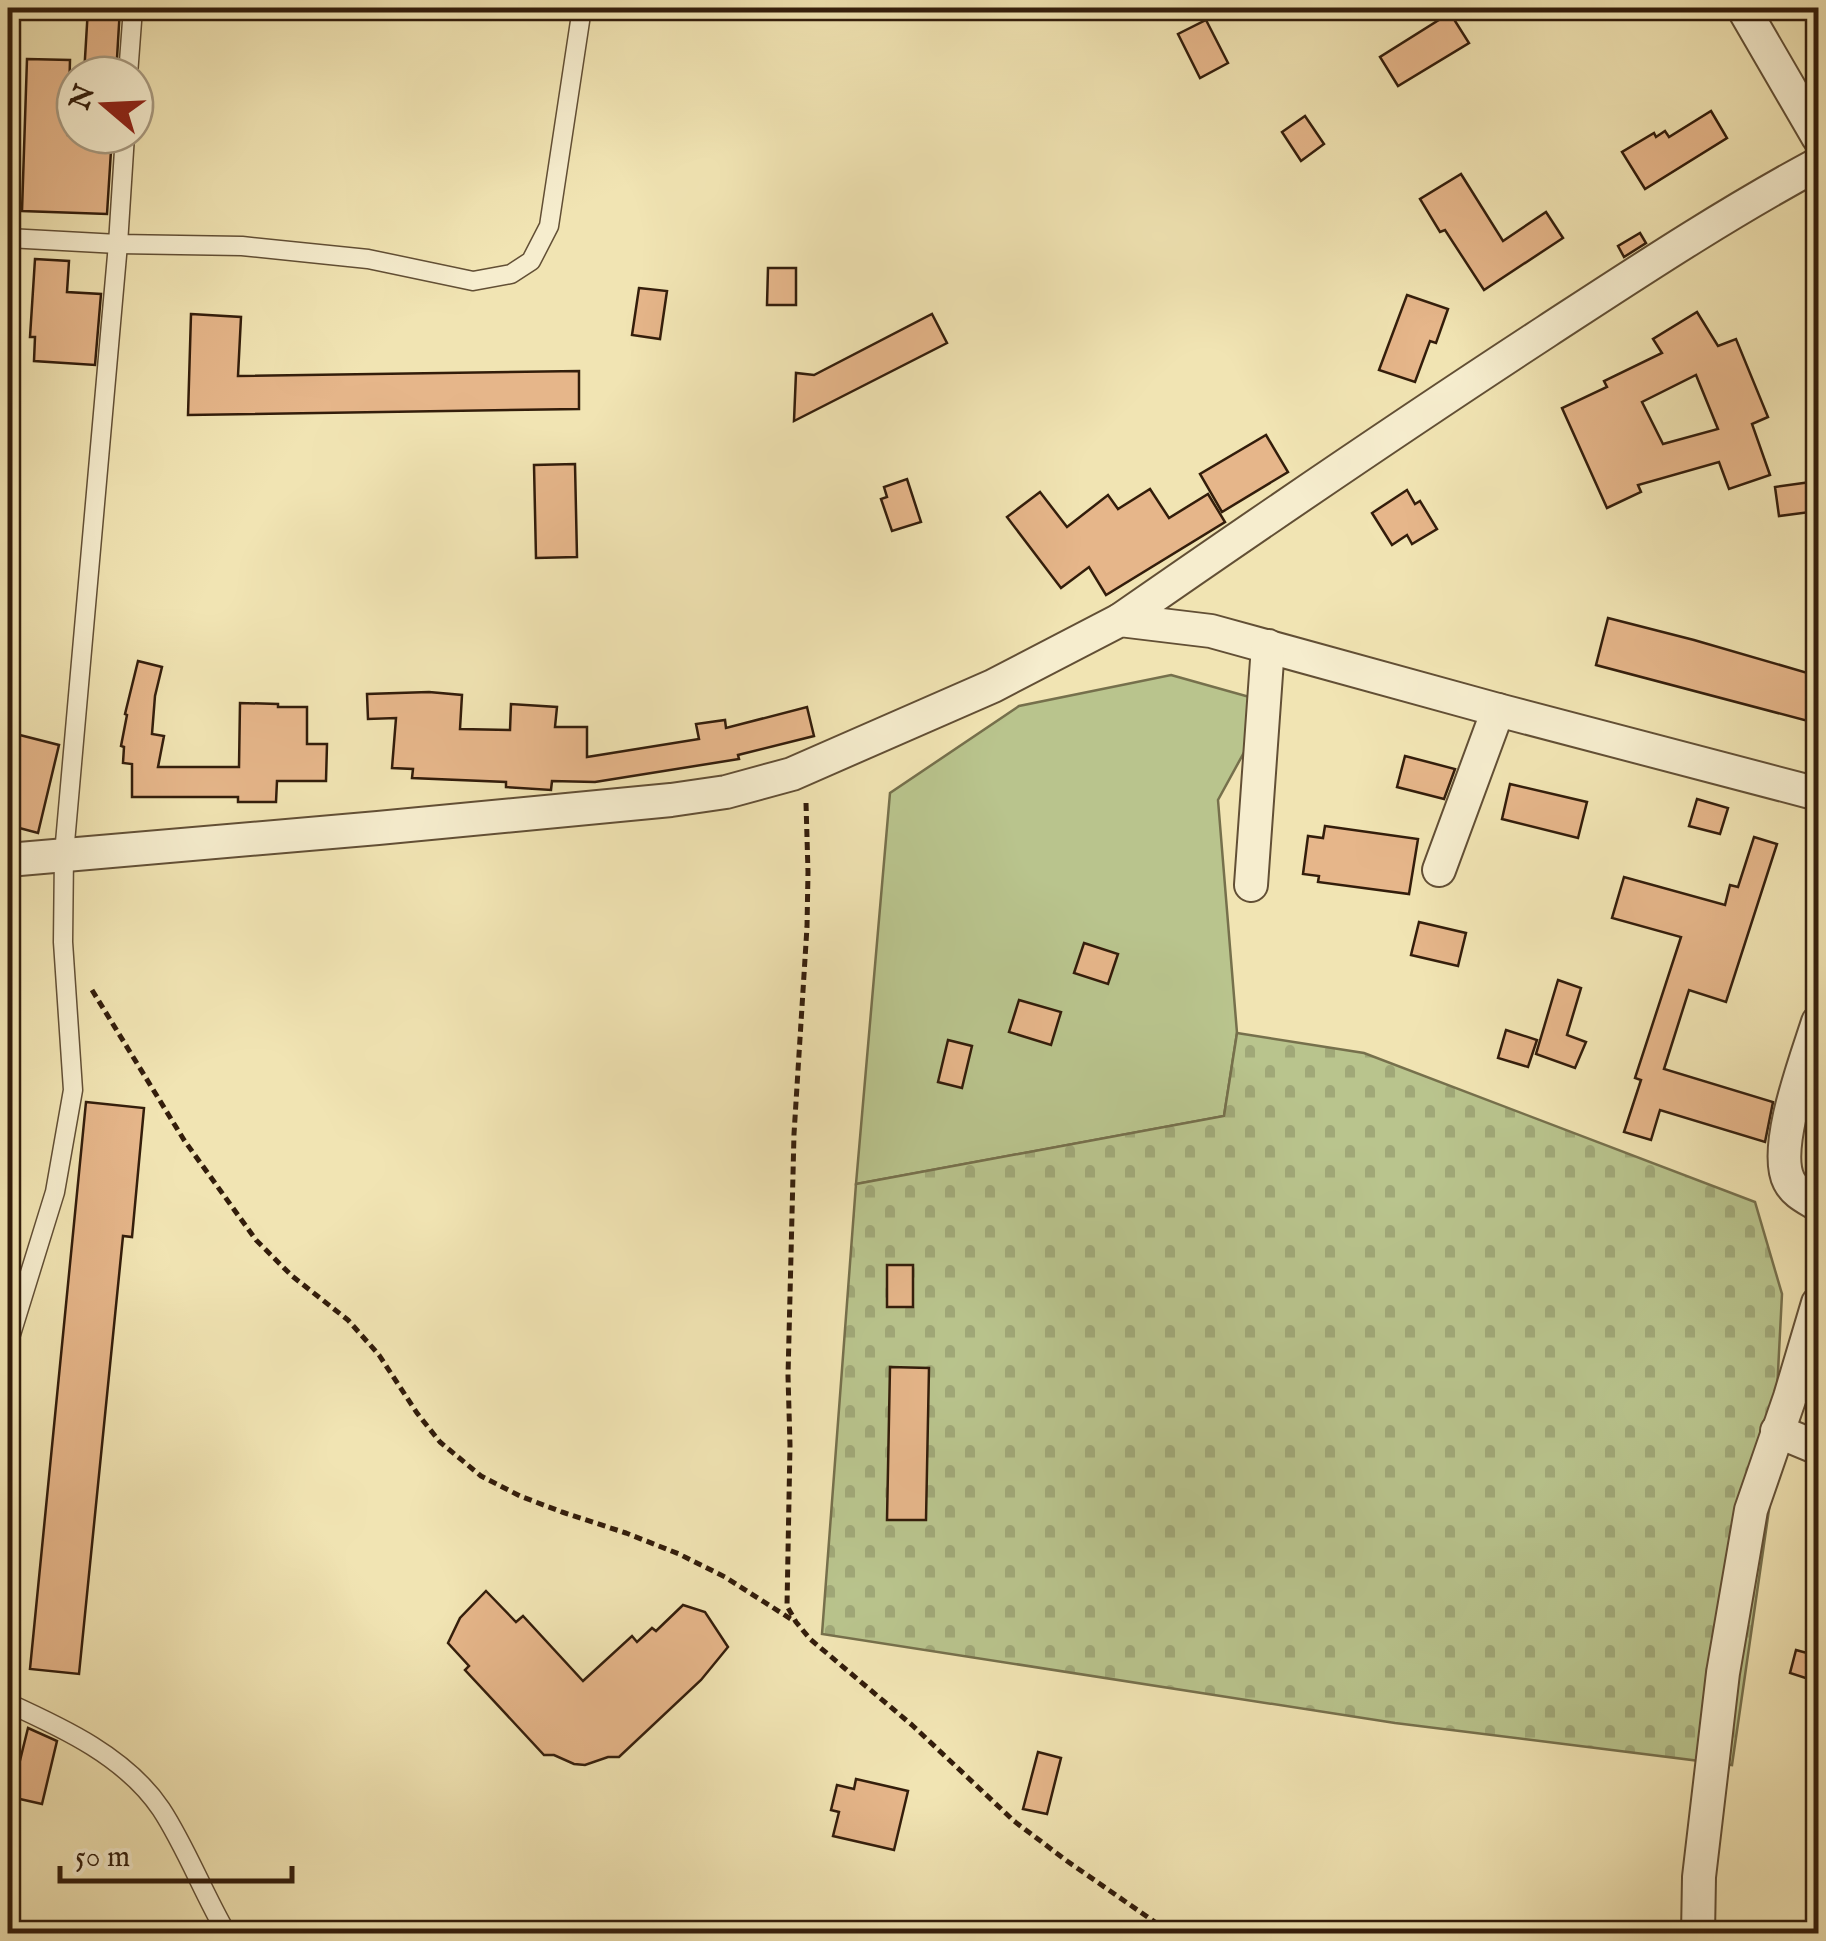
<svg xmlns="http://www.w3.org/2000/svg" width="1826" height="1941" font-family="'IM FELL English',serif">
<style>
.green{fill:#b9c48d;stroke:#76704c;stroke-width:2.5}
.cemetery{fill:url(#cemetery-stones);stroke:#76704c;stroke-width:2.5}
.building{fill:#e6b68a;stroke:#331d0b;stroke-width:2.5;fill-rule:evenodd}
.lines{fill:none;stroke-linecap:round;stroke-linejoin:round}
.lane-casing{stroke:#624f35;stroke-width:21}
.street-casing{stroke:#624f35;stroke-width:36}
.path{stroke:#331d0b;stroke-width:5;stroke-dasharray:8 5;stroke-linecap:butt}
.lane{stroke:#f6edce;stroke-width:18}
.street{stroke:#f6edce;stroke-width:32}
</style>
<defs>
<pattern id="cemetery-stones" width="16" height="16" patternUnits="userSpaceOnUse" patternTransform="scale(2.5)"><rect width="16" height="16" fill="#b9c48d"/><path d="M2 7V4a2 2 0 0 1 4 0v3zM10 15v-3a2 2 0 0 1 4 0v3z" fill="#a0a878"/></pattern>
</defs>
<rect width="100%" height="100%" fill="#f1e4b3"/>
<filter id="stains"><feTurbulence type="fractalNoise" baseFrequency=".002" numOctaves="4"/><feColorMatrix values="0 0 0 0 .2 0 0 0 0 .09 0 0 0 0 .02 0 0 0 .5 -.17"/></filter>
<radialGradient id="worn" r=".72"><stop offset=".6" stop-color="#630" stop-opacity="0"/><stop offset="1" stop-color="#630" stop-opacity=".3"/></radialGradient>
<path class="green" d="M1171,675l100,28 -53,97 19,233 -13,83 -368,68 34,-391 129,-87z"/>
<path class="cemetery" d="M1237,1033l127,20 391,149 27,92 -10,195 -40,276 -337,-42 -573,-89 34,-450 368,-68z"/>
<g class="building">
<path d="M88,8h32l-4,67h-32z"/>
<path d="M1450,13l19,30 -71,43 -18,-29z"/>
<path d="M1206,20l22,43 -28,15 -22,-44z"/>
<path d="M27,59l43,1 -2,75h44l-5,79 -85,-3z"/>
<path d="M1711,111l16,27 -82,51 -23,-37 32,-19 2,4 9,-6 4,6z"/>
<path d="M1305,116l19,28 -23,17 -19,-29z"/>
<path d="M1461,174l42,67 43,-29 17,26 -79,52 -39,-60 -5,2 -20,-33z"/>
<path d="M1640,233l6,10 -22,14 -6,-11z"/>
<path d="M35,259l34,2 -2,31 34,2 -6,71 -61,-4 1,-24h-5z"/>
<path d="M768,268h28v37h-29z"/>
<path d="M639,288l28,3 -7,48 -28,-4z"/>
<path d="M1407,295l41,14 -12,34 -6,-2 -15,41 -36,-12z"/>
<path d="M1697,312l21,34 18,-7 32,78 -16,7 18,51 -41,14 -10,-27 -81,23 3,7 -34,16 -45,-100 45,-21 -3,-6 58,-28 -9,-14zM1696,375l22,54 -55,15 -21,-42z"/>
<path d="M191,314l50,3 -3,59 341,-5v38l-391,6z"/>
<path d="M932,314l15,29 -153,78 2,-48 18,2z"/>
<path d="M1266,435l22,37 -66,40 -22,-38z"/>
<path d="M575,464l2,93 -41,1 -2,-93z"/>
<path d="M907,479l14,43 -29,9 -11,-32 6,-2 -3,-10z"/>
<path d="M1818,481v30l-39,5 -4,-29z"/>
<path d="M1150,489l19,29 39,-24 17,28 -119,73 -17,-28 -28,21 -54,-71 33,-25 27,35 41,-32 10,14z"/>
<path d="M1407,490l8,14 5,-3 17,28 -25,15 -5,-9 -15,10 -20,-32z"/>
<path d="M1608,618l86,22 124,36 -10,45 -212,-56z"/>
<path d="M138,661l24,6 -7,29 -3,38 12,2 -6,31h81l1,-64 38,1v3h29v37h20l-1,37h-49l-1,21h-38v-5h-106v-33l-9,-1 1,-16 -3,-1 6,-31 -2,-1z"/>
<path d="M429,692l33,3 -2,34 50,1 1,-26 46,3 -2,20h32v30l112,-18 -3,-15 29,-4 1,8 81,-21 7,29 -76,19 1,4 -144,23 -43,-1 -1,9 -45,-3v-5l-94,-4 1,-9 -21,-1 4,-50 -28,1 -1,-25z"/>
<path d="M8,732l51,13 -21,88 -30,-8z"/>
<path d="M1405,756l50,13 -11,30 -47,-12z"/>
<path d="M1510,784l77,18 -9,36 -76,-19z"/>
<path d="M1697,799l31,9 -8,26 -31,-8z"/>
<path d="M1325,826l93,13 -9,55 -91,-12 1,-6 -16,-2 5,-38 15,2z"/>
<path d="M1754,837l23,7 -51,158 -37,-12 -25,79 109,33 -8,40 -105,-32 -9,30 -27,-8 17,-52 -6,-2 46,-141 -69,-19 12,-41 101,28 5,-20 8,2z"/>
<path d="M1419,922l47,11 -8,33 -47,-11z"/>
<path d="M1084,943l34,11 -10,30 -34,-11z"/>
<path d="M1558,980l23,8 -14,47 19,7 -11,26 -39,-14z"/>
<path d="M1019,1000l42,12 -10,33 -42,-13z"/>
<path d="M1506,1030l31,10 -9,27 -30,-9z"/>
<path d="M948,1040l24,6 -10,42 -24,-6z"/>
<path d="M86,1102l58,6 -12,129 -9,-1 -44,438 -49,-5z"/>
<rect x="887" y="1265" width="26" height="42"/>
<path d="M890,1367l39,1 -3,152h-39z"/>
<path d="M486,1591l30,31 7,-6 60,65 49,-45 5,6 15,-14 4,3 27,-26 22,7 23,35 -27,33 -82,77h-11l-23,8 -11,-1 -20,-9h-10l-79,-85 4,-4 -21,-23 12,-25z"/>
<path d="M1796,1650l22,6v26l-28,-9z"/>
<path d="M28,1728l29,13 -15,63 -31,-7z"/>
<path d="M1038,1752l23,6 -14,56 -24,-5z"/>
<path d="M856,1779l52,12 -14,59 -61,-14 6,-24 -8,-2 6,-25 17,4z"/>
</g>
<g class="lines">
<defs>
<g id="lane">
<path d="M128,75l5,-67"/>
<path d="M8,238l110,6 124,2 126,13 105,22 38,-7 20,-13 18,-35 33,-218"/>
<path d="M8,1344l47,-152 18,-102 -10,-148 1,-88 54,-610 7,-109"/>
<path d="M8,1703c55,25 118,54 153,106 25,38 42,84 66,125"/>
</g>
<g id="street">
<path d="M1743,8l75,129"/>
<path d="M1120,620c141,-98 283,-195 427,-289 89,-58 178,-117 271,-167"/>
<path d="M8,860l370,-32 293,-28 55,-8 66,-18 201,-88 127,-66 91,11 287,79 320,84"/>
<path d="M1439,870l59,-160"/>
<path d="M1251,885l17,-239"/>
<path d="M1818,1022c-11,35 -46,126 -29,159 6,12 18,17 29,24"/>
<path d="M1777,1431l41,17"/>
<path d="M1698,1934l1,-57 24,-204 28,-163 39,-113 28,-94"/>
</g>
</defs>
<use href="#lane" class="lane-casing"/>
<use href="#street" class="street-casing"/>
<g class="path">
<path d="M806,803l2,69 -1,55 -13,207 -6,242 2,69 -3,161 9,16 14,17 102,86 102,96 53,40 105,73"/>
<path d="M92,990l92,150 72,100 36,36 56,44 31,35 38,58 23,29 41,34 39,20 42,16 64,21 53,21 46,23 69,44"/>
</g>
<use href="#lane" class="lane"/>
<use href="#street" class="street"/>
</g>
<rect width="1826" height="1941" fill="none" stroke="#f1e4b3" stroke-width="40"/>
<rect x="10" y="10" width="1806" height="1921" fill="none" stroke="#331d0b" stroke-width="5"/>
<rect x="20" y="20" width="1786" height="1901" fill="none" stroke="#331d0b" stroke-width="2.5"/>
<g transform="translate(105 105) rotate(289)"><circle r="48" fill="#f6edce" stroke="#a89a80" stroke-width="2.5"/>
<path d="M0-8L18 38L0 25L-18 38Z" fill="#8f2418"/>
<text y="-15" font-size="28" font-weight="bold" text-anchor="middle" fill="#331d0b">N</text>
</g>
<path d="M60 1866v15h232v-15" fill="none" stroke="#331d0b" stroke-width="5"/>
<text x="75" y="1866" font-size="30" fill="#331d0b" stroke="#f6edce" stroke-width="8" paint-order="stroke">50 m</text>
<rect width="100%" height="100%" filter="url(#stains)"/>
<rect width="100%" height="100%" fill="url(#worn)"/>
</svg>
